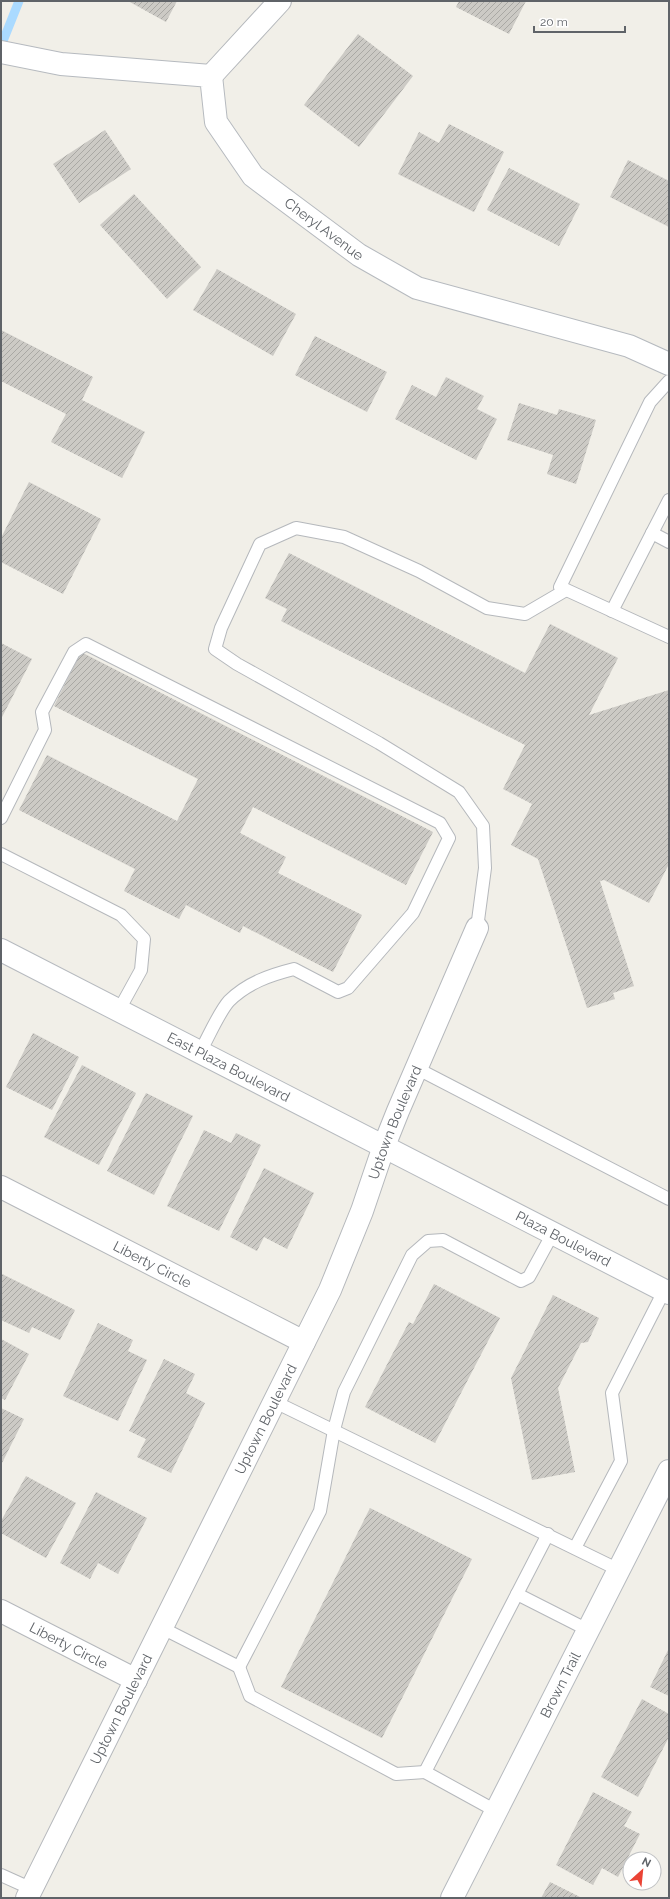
<svg xmlns="http://www.w3.org/2000/svg" width="670" height="1899" font-family="Raleway,sans-serif">
<style>
.lines{fill:none;stroke-linecap:round;stroke-linejoin:round}
.stream{stroke:#aadaff;stroke-width:9}
.building{fill:url(#building-hatch)}
.lane-casing{stroke:#b5b8bc;stroke-width:14}
.street-casing{stroke:#b5b8bc;stroke-width:24}
.secondary-casing{stroke:#b6babf;stroke-width:24}
.lane{stroke:#fff;stroke-width:12}
.street{stroke:#fff;stroke-width:22}
.secondary{stroke:#fff;stroke-width:22}
.labels{text-anchor:middle;dominant-baseline:central;stroke-width:4;stroke-linejoin:round;paint-order:stroke}
.street-label{font-size:14px;fill:#5f6368;stroke:#fff}
</style>
<defs>
<pattern id="building-hatch" width="6" height="6" patternUnits="userSpaceOnUse"><rect width="6" height="6" fill="#cccac5"/><path d="M-1 1l2-2M0 6l6-6M5 7l2-2" fill="none" stroke="#a9a8a4"/></pattern>
</defs>
<rect width="100%" height="100%" fill="#f1efe8"/>
<g class="lines">
<path class="stream" d="M1,46l18,-45"/>
</g>
<g class="building">
<path d="M128,1h49l-11,21z"/>
<path d="M459,1h67l-17,33 -53,-27z"/>
<path d="M358,34l55,42 -54,71 -55,-42z"/>
<path d="M449,124l55,28 -30,60 -76,-38 21,-42 20,11z"/>
<path d="M105,130l26,39 -52,34 -26,-39z"/>
<path d="M628,160l41,21v46l-59,-30z"/>
<path d="M509,168l71,36 -21,42 -72,-36z"/>
<path d="M134,194l67,73 -34,32 -67,-74z"/>
<path d="M217,269l79,45 -23,42 -80,-46z"/>
<path d="M1,330l92,47 -11,23 63,32 -23,46 -71,-36 15,-28 -65,-33z"/>
<path d="M315,336l72,36 -20,40 -72,-37z"/>
<path d="M446,377l38,19 -7,13 20,10 -21,41 -81,-41 17,-34 24,12z"/>
<path d="M519,403l38,12 2,-6 37,11 -20,64 -29,-10 6,-19 -46,-15z"/>
<path d="M29,482l72,37 -38,75 -62,-32v-24z"/>
<path d="M289,553l236,120 25,-49 68,34 -29,57 80,-25v174l-20,39 -45,-23 -4,1 34,105 -21,7 2,6 -28,9 -49,-149 -27,-14 21,-41 -29,-15 22,-44 -244,-124 6,-12 -22,-11z"/>
<path d="M1,643l31,16 -31,60z"/>
<path d="M81,652l352,180 -27,53 -153,-78 -13,26 46,24 -8,16 84,42 -29,57 -90,-46 -3,7 -54,-28 -7,14 -55,-28 11,-22 -116,-59 28,-55 130,66 21,-42 -144,-73z"/>
<path d="M33,1033l46,24 -27,53 -46,-23z"/>
<path d="M82,1065l54,28 -37,72 -55,-28z"/>
<path d="M146,1093l47,23 -39,79 -47,-24z"/>
<path d="M204,1130l27,13 5,-10 25,12 -42,86 -52,-25z"/>
<path d="M264,1168l50,25 -27,56 -23,-12 -7,14 -27,-14z"/>
<path d="M2,1274l73,36 -15,30 -28,-13 -3,6 -28,-13z"/>
<path d="M434,1284l66,34 -65,125 -70,-36 44,-85 4,2z"/>
<path d="M553,1295l46,23 -11,24 -7,1 -23,45 17,84 -43,8 -21,-102z"/>
<path d="M98,1323l35,17 -5,11 19,9 -29,61 -55,-25z"/>
<path d="M1,1339l28,15 -24,46 -4,-2z"/>
<path d="M164,1359l31,15 -9,19 19,10 -34,70 -34,-16 9,-18 -17,-8z"/>
<path d="M1,1408l23,11 -23,46z"/>
<path d="M26,1476l50,27 -30,55 -45,-25v-12z"/>
<path d="M96,1492l51,26 -29,56 -20,-11 -8,16 -30,-16z"/>
<path d="M370,1508l102,51 -90,179 -101,-51z"/>
<path d="M669,1648v48l-19,-9z"/>
<path d="M642,1699l27,15v23l-31,60 -37,-20z"/>
<path d="M593,1792l39,20 -8,14 16,8 -22,43 -16,-9 -9,17 -37,-20z"/>
<path d="M550,1882l32,16h-41z"/>
</g>
<g class="lines">
<defs>
<g id="lane">
<path d="M669,381l-19,21 -90,185 109,50"/>
<path d="M669,500l-17,33 17,9"/>
<path d="M612,611l40,-78"/>
<path d="M1,818l44,-88 -3,-18 32,-60 12,-8 354,179 9,15 -36,75 -65,75 -10,4 -44,-23c-24,6 -47,14 -65,32 -10,11 -21,37 -29,51"/>
<path d="M1,854l120,61 23,24 -3,31 -22,40"/>
<path d="M477,928l8,-60 -2,-42 -24,-34 -80,-49 -142,-79 -22,-15 6,-21 39,-84 36,-16 48,9 75,34 68,37 38,6 41,-24"/>
<path d="M416,1068l253,131"/>
<path d="M275,1402l344,168"/>
<path d="M575,1548l46,-87 -9,-68 52,-102"/>
<path d="M517,1594l31,-60"/>
<path d="M162,1628l77,39 81,-156 14,-81 10,-38 68,-137 16,-14 15,-1 78,41 8,-4 24,-44"/>
<path d="M239,1667l11,29 146,78 29,-2"/>
<path d="M496,1811l-71,-39 92,-178 71,36"/>
<path d="M1,1875l31,14"/>
</g>
<g id="street">
<path d="M211,76l69,-75"/>
<path id="s1" d="M1,1187l303,155"/>
<path id="s2" d="M1,1611l135,69"/>
<path id="s3" d="M27,1898l303,-608 32,-79 22,-65 14,-35 79,-183"/>
</g>
<g id="secondary">
<path id="s4" d="M1,52l60,12 150,12 5,46 37,54 106,79 58,33 212,58 40,18"/>
<path id="s5" d="M1,950l668,343"/>
<path id="s6" d="M452,1898l217,-427"/>
</g>
</defs>
<use href="#lane" class="lane-casing"/>
<use href="#street" class="street-casing"/>
<use href="#secondary" class="secondary-casing"/>
<use href="#lane" class="lane"/>
<use href="#street" class="street"/>
<use href="#secondary" class="secondary"/>
</g>
<g class="labels">
<g class="street-label">
<text stroke="none"><textPath href="#s4" startOffset="412">Cheryl Avenue</textPath></text>
<text stroke="none"><textPath href="#s5" startOffset="256">East Plaza Boulevard</textPath></text>
<text stroke="none"><textPath href="#s3" startOffset="859">Uptown Boulevard</textPath></text>
<text stroke="none"><textPath href="#s5" startOffset="632">Plaza Boulevard</textPath></text>
<text stroke="none"><textPath href="#s1" startOffset="170">Liberty Circle</textPath></text>
<text stroke="none"><textPath href="#s3" startOffset="535">Uptown Boulevard</textPath></text>
<text stroke="none"><textPath href="#s2" startOffset="76">Liberty Circle</textPath></text>
<text stroke="none"><textPath href="#s6" startOffset="239">Brown Trail</textPath></text>
<text stroke="none"><textPath href="#s3" startOffset="211">Uptown Boulevard</textPath></text>
</g>
</g>
<rect width="670" height="1899" fill="none" stroke="#5f6368" stroke-width="4"/>
<g transform="translate(642 1871) rotate(27)"><circle r="19" fill="#ffffff" stroke="#bfc1c3"/>
<path d="M0-3L7 15L0 10L-7 15Z" fill="#ea4335"/>
<text y="-6" font-size="11" font-weight="bold" text-anchor="middle" fill="#5f6368">N</text>
</g>
<path d="M534 26v6h91v-6" fill="none" stroke="#5f6368" stroke-width="2"/>
<text x="540" y="26" font-size="12" fill="#5f6368" stroke="#ffffff" stroke-width="3" paint-order="stroke">20 m</text>
</svg>
